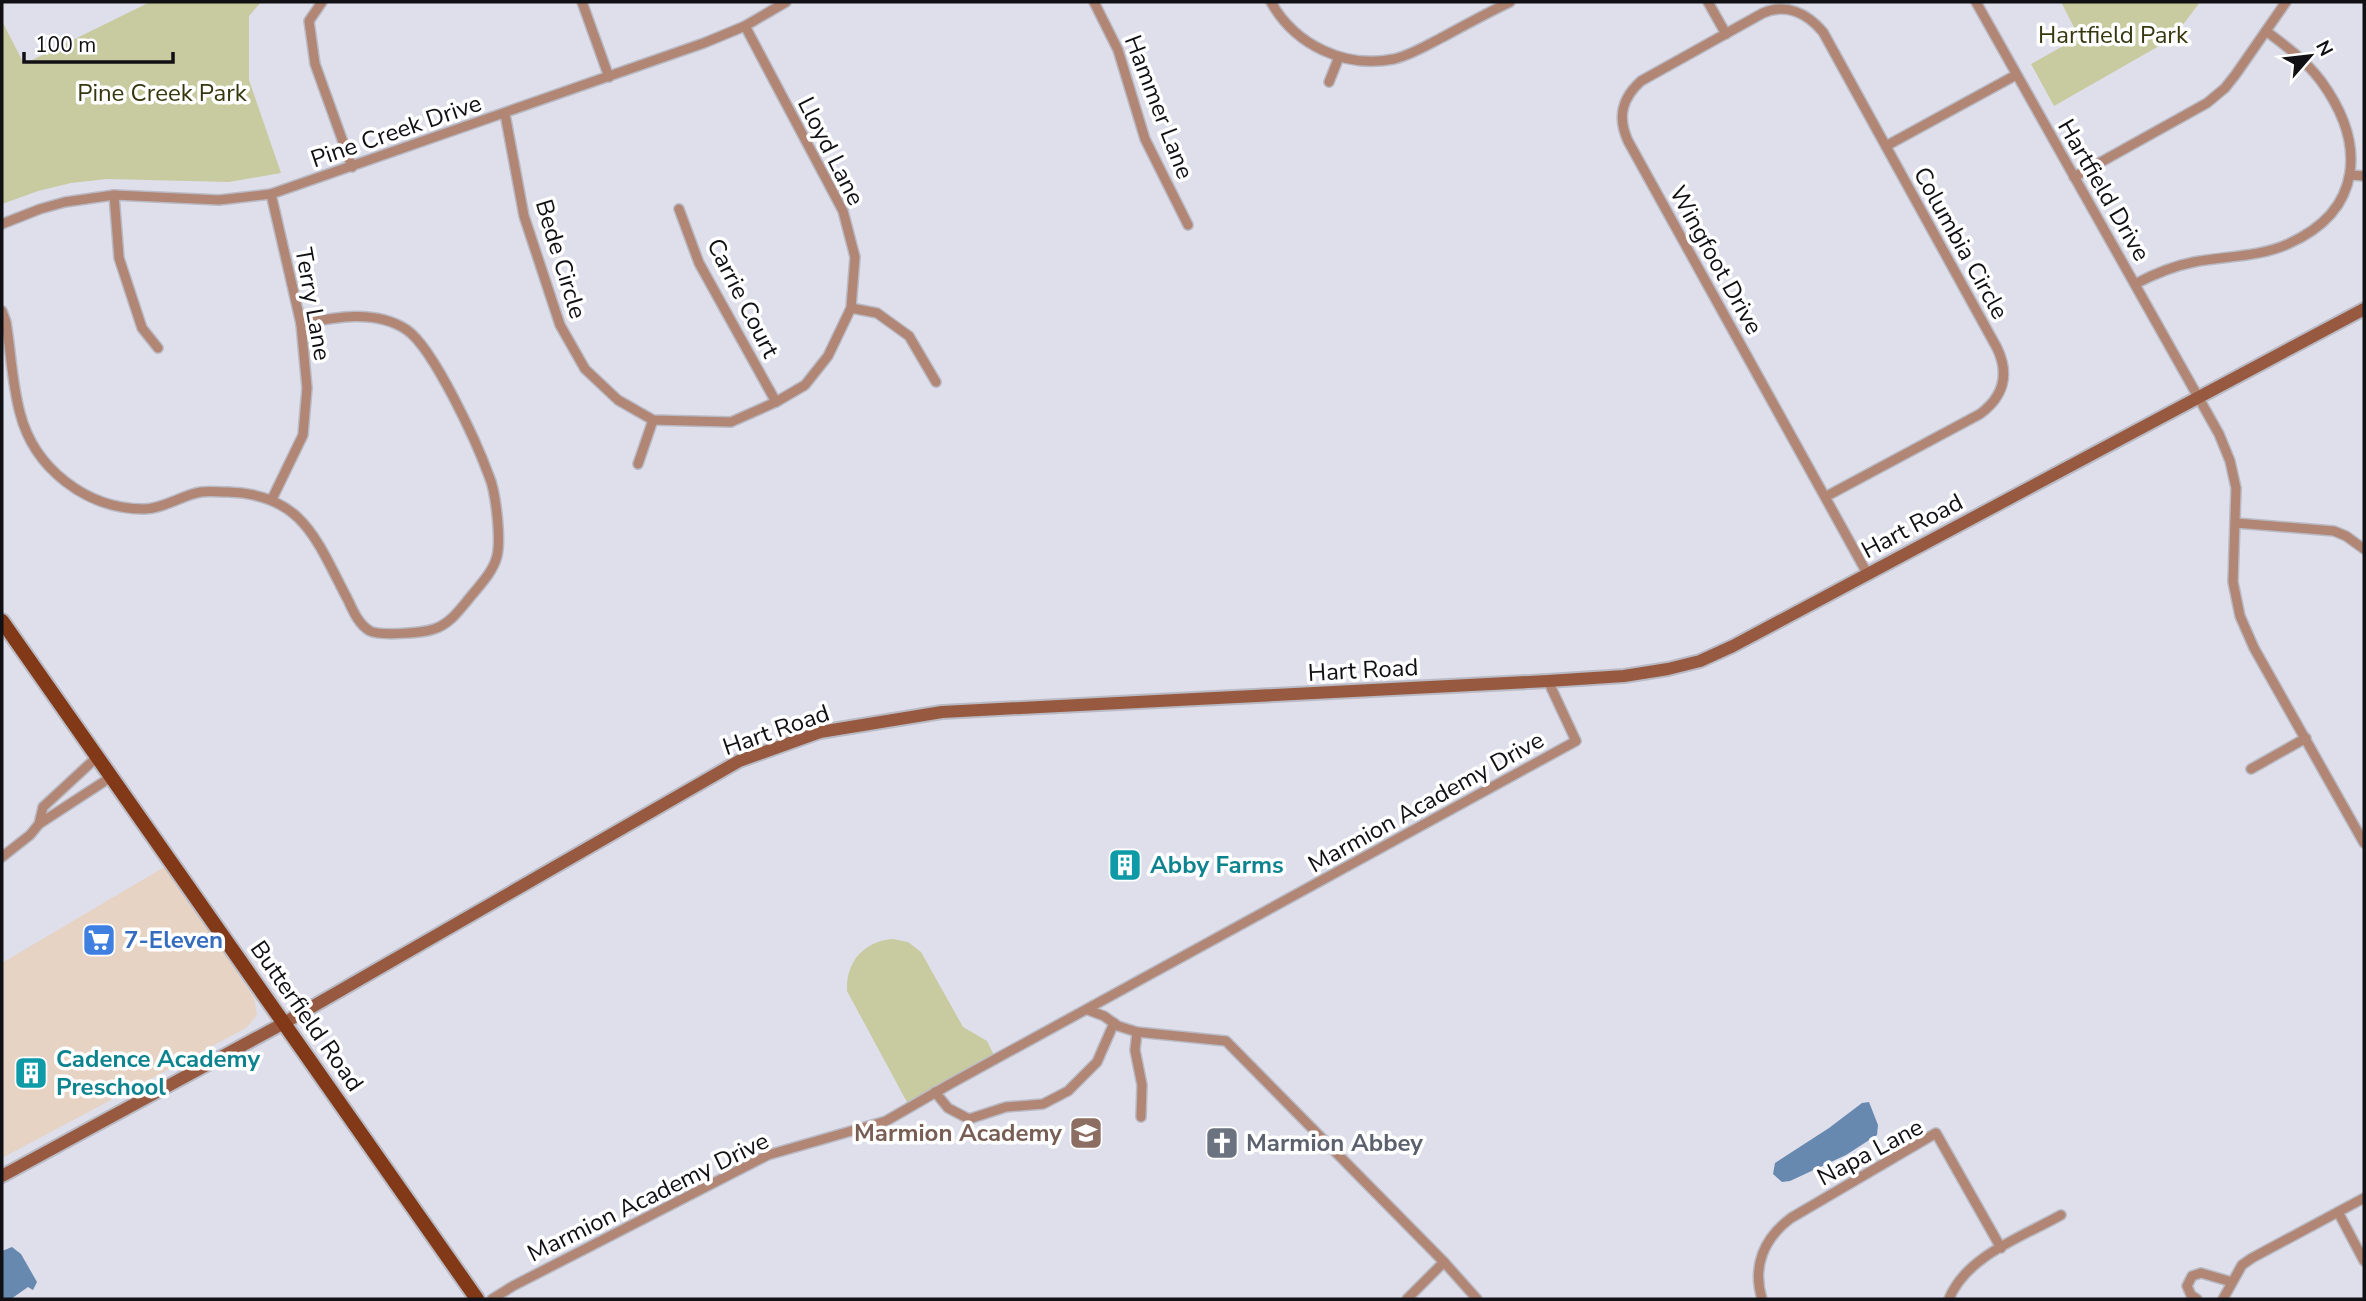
<svg xmlns="http://www.w3.org/2000/svg" width="2366" height="1301" font-family="'Nunito Sans',sans-serif">
<style>
.commercial{fill:#e6d3c3}
.green{fill:#c8cb9f}
.water{fill:#6789af}
.lines{fill:none;stroke-linecap:round;stroke-linejoin:round}
.street-casing{stroke:#b9bac4;stroke-width:12}
.secondary-casing{stroke:#b9bac4;stroke-width:16}
.primary-casing{stroke:#b9bac4;stroke-width:18}
.street{stroke:#b18675;stroke-width:9}
.secondary{stroke:#975a41;stroke-width:12}
.primary{stroke:#823918;stroke-width:14}
.labels{text-anchor:middle;dominant-baseline:central;stroke-width:7;stroke-linejoin:round;paint-order:stroke}
.park-label{font-size:24px;fill:#36370e;stroke:#fff}
.street-label{font-size:24px;fill:#111115;stroke:#fff}
.culture-label{font-size:24px;font-weight:bold;fill:#0d838f;stroke:#fff;text-anchor:start}
.shop-label{font-size:24px;font-weight:bold;fill:#366cbe;stroke:#fff;text-anchor:start}
.education-label{font-size:24px;font-weight:bold;fill:#785e54;stroke:#fff;text-anchor:end}
.worship-label{font-size:24px;font-weight:bold;fill:#5b616d;stroke:#fff;text-anchor:start}
</style>
<rect width="100%" height="100%" fill="#dedfeb"/>
<path class="commercial" d="M166,866l88,132 3,17 -11,13 -244,130v-195z"/>
<g class="green">
<path d="M150,2h111l-12,14v64l32,93 -52,9 -122,-3 -36,4 -33,8 -36,13v-183l22,43z"/>
<path d="M2061,2h139l-27,36 -119,68 -23,-42 48,-27z"/>
<path d="M892,939l16,3 13,10 42,75 24,14 7,14 -86,49 -61,-113c-1,-29 16,-49 45,-52z"/>
</g>
<g class="water">
<path d="M1869,1102l9,23 -1,10 -31,20 -56,26 -8,1 -9,-8 2,-11 54,-35 33,-25z"/>
<path d="M12,1247l9,7 16,28 -4,8 -5,-3 -17,12h-9v-48z"/>
</g>
<g class="lines">
<defs>
<g id="street">
<path d="M322,2l-13,19 6,43 37,103"/>
<path d="M582,2l27,75"/>
<path d="M1094,2l24,48 27,89 43,86"/>
<path d="M1271,2c24,43 74,67 123,57 17,-4 33,-14 49,-22 22,-12 44,-24 67,-35"/>
<path d="M1708,2l18,32"/>
<path d="M1976,2l243,432 11,27 6,27 -3,94 7,34 14,32 110,195"/>
<path d="M1329,82l10,-25"/>
<path d="M505,114l19,102 36,109 25,44 33,31 35,20 78,2 45,-20 29,-17 23,-29 23,-48 4,-51 -12,-46 -98,-185"/>
<path d="M1886,146l130,-71"/>
<path d="M2351,175l13,1"/>
<path d="M2074,177l133,-74 18,-15 11,-14 50,-72"/>
<path d="M271,194l30,130 6,64 -4,47 -31,64"/>
<path d="M114,195l5,63 23,70 16,20"/>
<path d="M679,209l20,54 77,139"/>
<path d="M2,224l38,-15 25,-7 49,-7 105,5 52,-6 433,-151 41,-17 41,-24"/>
<path d="M2135,284c19,-10 38,-18 59,-22 32,-6 65,-5 94,-18 76,-34 78,-101 33,-163 -15,-20 -35,-35 -55,-50"/>
<path d="M851,308l26,5 32,23 27,46"/>
<path d="M2,311l4,11c5,30 6,62 14,91 14,55 66,96 124,96 19,0 38,-14 57,-17 8,-1 18,0 27,0 76,2 89,50 120,108 5,11 11,25 22,31 10,5 53,2 64,-2 14,-4 24,-17 33,-28 10,-13 26,-28 30,-45 4,-17 -1,-64 -8,-80 -12,-33 -55,-127 -82,-146 -31,-21 -72,-13 -106,-6"/>
<path d="M638,464l15,-44"/>
<path d="M1825,497l155,-83c23,-17 30,-39 17,-66l-174,-316c-16,-19 -37,-29 -60,-19l-122,68c-19,17 -24,36 -13,60l239,432"/>
<path d="M2236,523l98,8 12,5 18,13"/>
<path d="M2251,769l55,-31"/>
<path d="M39,824l72,-47"/>
<path d="M2,857l28,-22 9,-11 4,-17 54,-50"/>
<path d="M1088,1010l16,6 14,10 19,6 89,9 218,221 33,37"/>
<path d="M1137,1032l-2,18 7,35 -1,32"/>
<path d="M935,1092l13,16 21,11 37,-12 37,-3 25,-13 29,-29 17,-39"/>
<path d="M2338,1212l26,49"/>
<path d="M492,1299l21,-13 255,-131 118,-34 64,-37 626,-343 -28,-60"/>
<path d="M1407,1299l37,-37"/>
<path d="M1762,1299c-10,-33 2,-61 29,-81l145,-85 65,115"/>
<path d="M1949,1299c17,-43 73,-62 112,-84"/>
<path d="M2197,1299l-6,-4 -4,-9 5,-10 9,-3 31,9"/>
<path d="M2223,1299l19,-34 10,-7 112,-60"/>
</g>
<path id="secondary" d="M2,1176l282,-153 455,-262 81,-29 122,-20 606,-31 76,-5 44,-7 32,-8 33,-15 631,-337"/>
<path id="primary" d="M2,621l475,678"/>
</defs>
<use href="#street" class="street-casing"/>
<use href="#secondary" class="secondary-casing"/>
<use href="#primary" class="primary-casing"/>
<use href="#street" class="street"/>
<use href="#secondary" class="secondary"/>
<use href="#primary" class="primary"/>
</g>
<defs>
<symbol id="building-square" viewBox="-11 -11 22 22"><rect x="-9" y="-9" width="18" height="18" rx="4" fill="#0f9aa8" stroke="#fff"/><path d="M-4-6H4V6H1V3H-1V6H-4ZM-2.5-4.3h1.7v1.8h-1.7ZM.8-4.3h1.7v1.8H.8ZM-2.5-1h1.7V.8h-1.7ZM.8-1h1.7V.8H.8Z" fill="#fff"/></symbol>
<symbol id="supermarket-square" viewBox="-11 -11 22 22"><rect x="-9" y="-9" width="18" height="18" rx="4" fill="#3f7fe0" stroke="#fff"/><path d="M-6-5.5h2.5l.6 2H6L4.5 2H-2.5L-4.4-4H-6ZM-1.5 3.2a1.3 1.3 0 1 0 .1 0ZM3 3.2a1.3 1.3 0 1 0 .1 0Z" fill="#fff"/></symbol>
<symbol id="school-square" viewBox="-11 -11 22 22"><rect x="-9" y="-9" width="18" height="18" rx="4" fill="#8d6e63" stroke="#fff"/><path d="M0-5L7-2L0 1L-7-2ZM-4 1L0 2.5L4 1V4Q0 6-4 4Z" fill="#fff"/></symbol>
<symbol id="church-square" viewBox="-11 -11 22 22"><rect x="-9" y="-9" width="18" height="18" rx="4" fill="#6b7280" stroke="#fff"/><path d="M-1.2-6h2.4v3.5h3.3v2.4h-3.3V6h-2.4V-.1h-3.3v-2.4h3.3Z" fill="#fff"/></symbol>
</defs>
<g fill-rule="evenodd">
<use href="#building-square" x="1106" y="846" width="38" height="38"/>
<use href="#supermarket-square" x="80" y="921" width="38" height="38"/>
<use href="#building-square" x="12" y="1054" width="38" height="38"/>
<use href="#school-square" x="1067" y="1114" width="38" height="38"/>
<use href="#church-square" x="1203" y="1124" width="38" height="38"/>
</g>
<g class="labels">
<g class="park-label">
<text x="2113" y="35">Hartfield Park</text>
<text x="162" y="93">Pine Creek Park</text>
</g>
<g class="street-label">
<text transform="translate(1159 107) rotate(69)">Hammer Lane</text>
<text transform="translate(396 131) rotate(-19)">Pine Creek Drive</text>
<text transform="translate(831 151) rotate(63)">Lloyd Lane</text>
<text transform="translate(2104 190) rotate(60)">Hartfield Drive</text>
<text transform="translate(1961 243) rotate(61)">Columbia Circle</text>
<text transform="translate(561 259) rotate(73)">Bede Circle</text>
<text transform="translate(1716 260) rotate(61)">Wingfoot Drive</text>
<text transform="translate(743 298) rotate(63)">Carrie Court</text>
<text transform="translate(313 304) rotate(80)">Terry Lane</text>
<text transform="translate(1912 526) rotate(-28)">Hart Road</text>
<text transform="translate(1363 670) rotate(-3)">Hart Road</text>
<text transform="translate(776 730) rotate(-19)">Hart Road</text>
<text transform="translate(1426 802) rotate(-29)">Marmion Academy Drive</text>
<text transform="translate(307 1016) rotate(55)">Butterfield Road</text>
<text transform="translate(1870 1152) rotate(-28)">Napa Lane</text>
<text transform="translate(648 1197) rotate(-26)">Marmion Academy Drive</text>
</g>
<g class="culture-label">
<text x="1150" y="865">Abby Farms</text>
<text x="56" y="1059">Cadence Academy<tspan x="56" dy="28">Preschool</tspan></text>
</g>
<g class="shop-label">
<text x="124" y="940">7-Eleven</text>
</g>
<g class="education-label">
<text x="1062" y="1133">Marmion Academy</text>
</g>
<g class="worship-label">
<text x="1246" y="1143">Marmion Abbey</text>
</g>
</g>
<rect width="2366" height="1301" fill="none" stroke="#111115" stroke-width="7"/>
<g transform="translate(2310 56) rotate(62)" stroke="#ffffff" stroke-width="5" paint-order="stroke">
<path d="M0-5L12 26L0 18L-12 26Z" fill="#111115"/>
<text y="-10" font-size="19" font-weight="bold" text-anchor="middle" fill="#111115">N</text>
</g>
<path d="M24 52v10h149v-10" fill="none" stroke="#111115" stroke-width="3.5"/>
<text x="35" y="52" font-size="21" fill="#111115" stroke="#ffffff" stroke-width="5" paint-order="stroke">100 m</text>
</svg>
